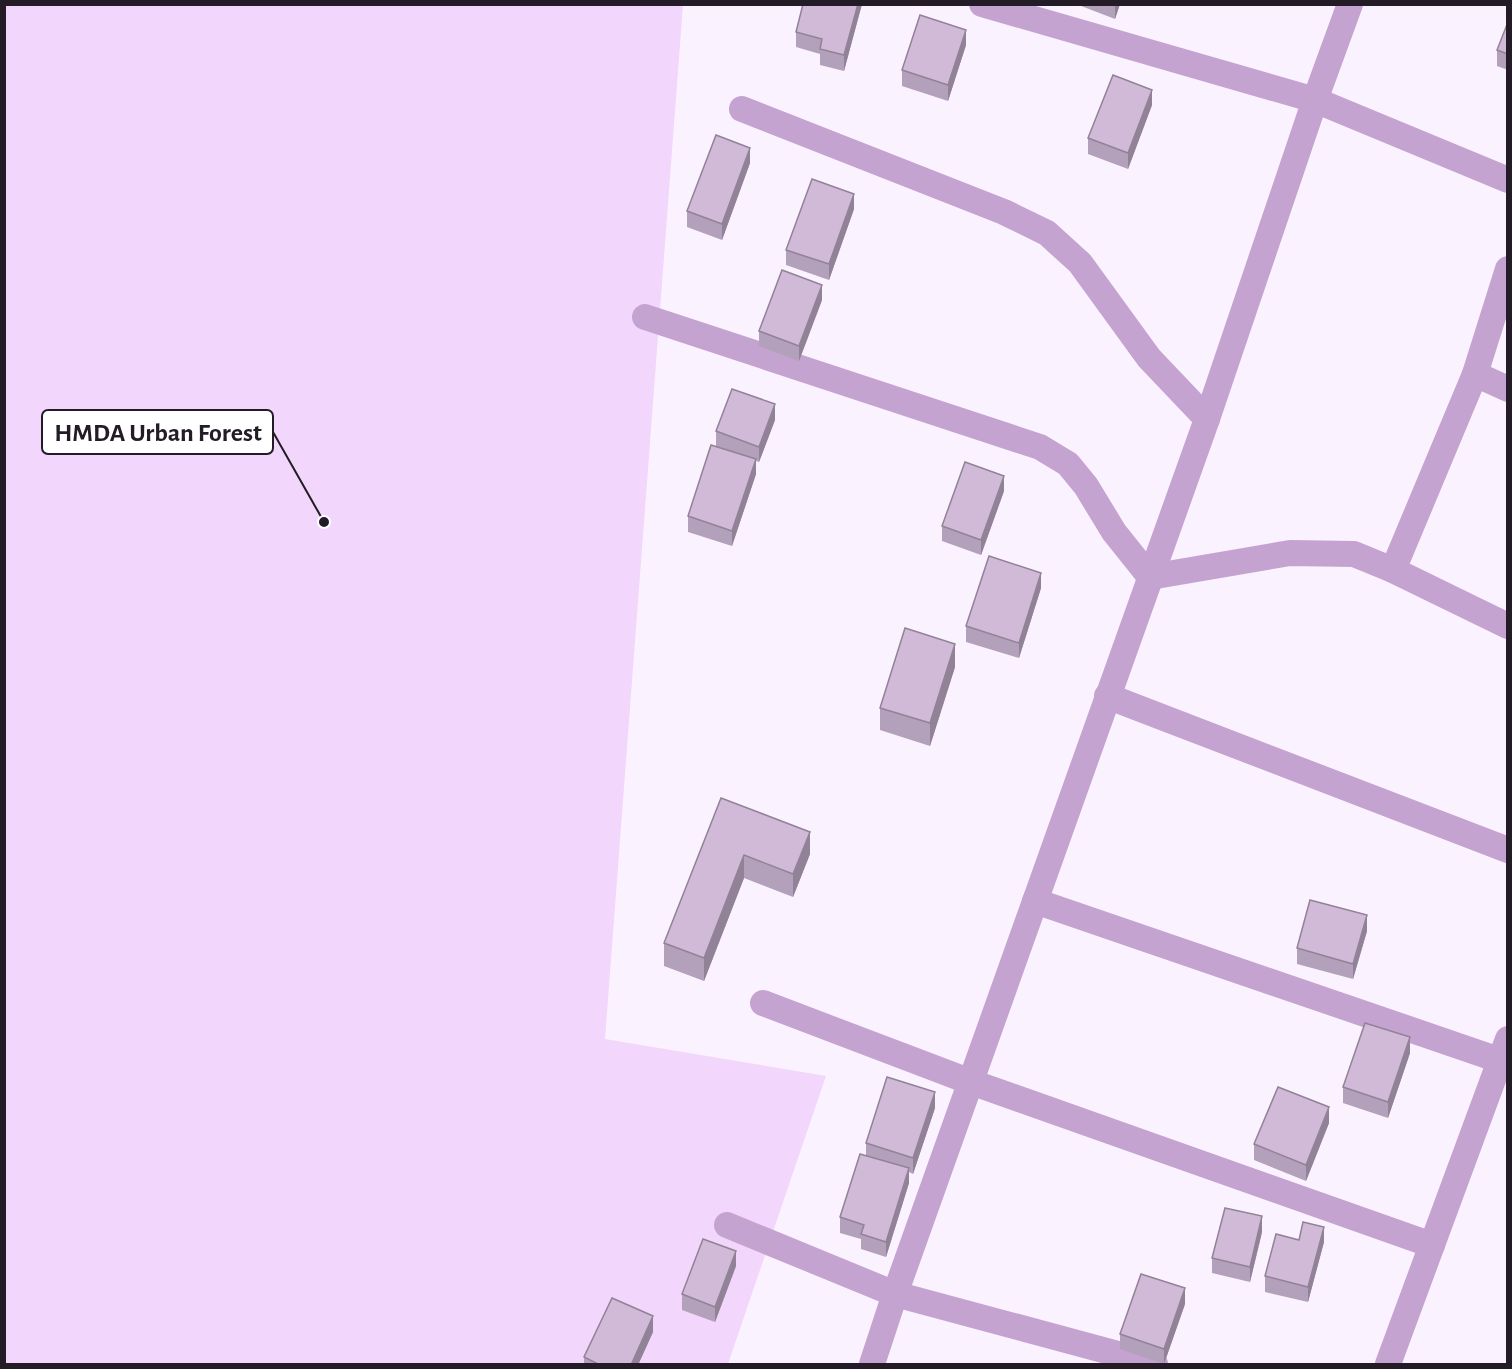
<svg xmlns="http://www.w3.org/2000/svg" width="1512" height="1369" font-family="'Alegreya Sans',sans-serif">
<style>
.green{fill:#f2d6fc}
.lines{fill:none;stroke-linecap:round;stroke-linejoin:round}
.street{stroke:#c5a3d1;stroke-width:26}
.wall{fill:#b3a0ba}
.shaded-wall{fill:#928297}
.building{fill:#d0bad8;stroke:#928297;stroke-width:1.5}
.leader{fill:none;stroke:#231b26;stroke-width:2}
.callout-dot{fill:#231b26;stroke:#fff;stroke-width:2}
.callout{fill:#fff;stroke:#231b26;stroke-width:2}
.callout-label{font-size:26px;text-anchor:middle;font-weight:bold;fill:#231b26}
</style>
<rect width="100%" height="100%" fill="#fbf2ff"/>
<path class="green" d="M5,5h678l-78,1034 221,37 -98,288h-723z"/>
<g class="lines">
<g class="street">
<path d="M982,4l333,96 193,80"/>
<path d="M742,109l262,103 43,21 33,30 69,95 58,61"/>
<path d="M645,317l395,130 28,17 18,22 28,46 36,45 140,-24 64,1 39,16 115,56"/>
<path d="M1475,374l33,15"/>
<path d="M1393,570l82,-196 33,-105"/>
<path d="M1107,696l401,154"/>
<path d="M1035,901l473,162"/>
<path d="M763,1003l208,79 461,163"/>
<path d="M727,1225l168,69 260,70"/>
<path d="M872,1364l23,-70 312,-875 108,-319 35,-96"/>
<path d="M1388,1364l120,-325"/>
</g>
</g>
<g class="wall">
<path d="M803,4h59l-18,67 -24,-6v-11l-24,-7v-15z"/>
<path d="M1076,4h44l-5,15z"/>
<path d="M1508,22v48l-11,-4v-16z"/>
<path d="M966,45l-18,56 -46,-15v-16z"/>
<path d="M1152,105l-24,64 -40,-15v-16z"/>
<path d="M750,163l-28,77 -35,-13v-16z"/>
<path d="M854,209l-25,71 -43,-15v-15z"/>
<path d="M822,300l-23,61 -40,-15v-15z"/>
<path d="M775,420l-16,42 -3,-1v13l-24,72 -44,-14v-16l28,-70v-15z"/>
<path d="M1004,491l-23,64 -39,-14v-15z"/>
<path d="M1041,588l-22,70 -53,-16v-16z"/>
<path d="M955,667l-25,79 -50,-16v-22z"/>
<path d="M721,798l89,56 -17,43 -49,-19 -40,103 -40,-15v-23z"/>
<path d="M1367,931l-14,48 -56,-15v-16z"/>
<path d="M1410,1053l-22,65 -45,-15v-16z"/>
<path d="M935,1108l-22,66 -4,-2v11l-23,74 -25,-8v-10l-21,-6v-16l26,-62v-12z"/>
<path d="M1329,1123l-23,58 -52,-21v-16z"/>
<path d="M1262,1232l-12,50 -38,-9v-15z"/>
<path d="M1299,1240l25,2 -16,60 -43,-10v-16z"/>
<path d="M736,1266l-21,56 -33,-12v-16z"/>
<path d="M1185,1304l-21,60 -44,-15v-15z"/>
<path d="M653,1332l-15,33h-54v-8z"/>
</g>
<g class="shaded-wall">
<path d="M858,4h4l-18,67v-16z"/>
<path d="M1115,4h5l-5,15z"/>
<path d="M966,30v15l-18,56v-16z"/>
<path d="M1152,90v15l-24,64v-16z"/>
<path d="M750,148v15l-28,77v-16z"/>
<path d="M854,194v15l-25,71v-16z"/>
<path d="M822,285v15l-23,61v-15z"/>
<path d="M775,404v16l-16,42v-15z"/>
<path d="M756,459v15l-24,72v-15z"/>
<path d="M1004,476v15l-23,64v-15z"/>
<path d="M1041,573v15l-22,70v-15z"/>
<path d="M955,644v23l-25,79v-23z"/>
<path d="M810,832v22l-17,43v-23z"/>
<path d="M744,855v23l-40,103v-23z"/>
<path d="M1367,915v16l-14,48v-15z"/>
<path d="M1410,1037v16l-22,65v-16z"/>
<path d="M935,1092v16l-22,66v-16z"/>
<path d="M1329,1107v16l-23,58v-16z"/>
<path d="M909,1168v15l-23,74v-15z"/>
<path d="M1262,1216v16l-12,50v-15z"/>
<path d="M1324,1227v15l-16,60v-15z"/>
<path d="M736,1251v15l-21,56v-15z"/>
<path d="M1185,1288v16l-21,60v-15z"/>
<path d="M653,1316v16l-15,33h-7z"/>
</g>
<g class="building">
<path d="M803,4h55l-14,51 -24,-6 2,-10 -26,-7z"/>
<path d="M920,15l46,15 -18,55 -46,-15z"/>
<path d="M1508,22v32l-11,-4z"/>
<path d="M1113,75l39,15 -24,63 -40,-15z"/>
<path d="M716,135l34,13 -28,76 -35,-13z"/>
<path d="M812,179l42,15 -25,70 -43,-14z"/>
<path d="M782,270l40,15 -23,61 -40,-15z"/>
<path d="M732,389l43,15 -16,43 -43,-16z"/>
<path d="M711,445l45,14 -24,72 -44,-15z"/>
<path d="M965,462l39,14 -23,64 -39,-14z"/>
<path d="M989,556l52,17 -22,70 -53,-17z"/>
<path d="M905,628l50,16 -25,79 -50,-15z"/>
<path d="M721,798l89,34 -17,42 -49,-19 -40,103 -40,-15z"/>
<path d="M1310,900l57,15 -14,49 -56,-16z"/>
<path d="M1365,1023l45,14 -22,65 -45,-15z"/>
<path d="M887,1077l48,15 -22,66 -47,-15z"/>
<path d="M1278,1087l51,20 -23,58 -52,-21z"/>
<path d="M860,1154l49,14 -23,74 -25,-8 3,-9 -24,-8z"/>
<path d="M1225,1208l37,8 -12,51 -38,-9z"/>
<path d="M1303,1222l21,5 -16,60 -43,-11 11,-42 23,6z"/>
<path d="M703,1239l33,12 -21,56 -33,-13z"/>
<path d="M1141,1274l44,14 -21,61 -44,-15z"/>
<path d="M612,1298l41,18 -22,49h-31l-16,-8z"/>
</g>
<path class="leader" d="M324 522L273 432"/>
<circle class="callout-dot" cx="324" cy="522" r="6"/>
<rect class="callout" x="42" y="410" width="231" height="44" rx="6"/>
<g class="callout-label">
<text x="158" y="441">HMDA Urban Forest</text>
</g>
<rect width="1512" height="1369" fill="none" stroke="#231b26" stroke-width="12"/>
</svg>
